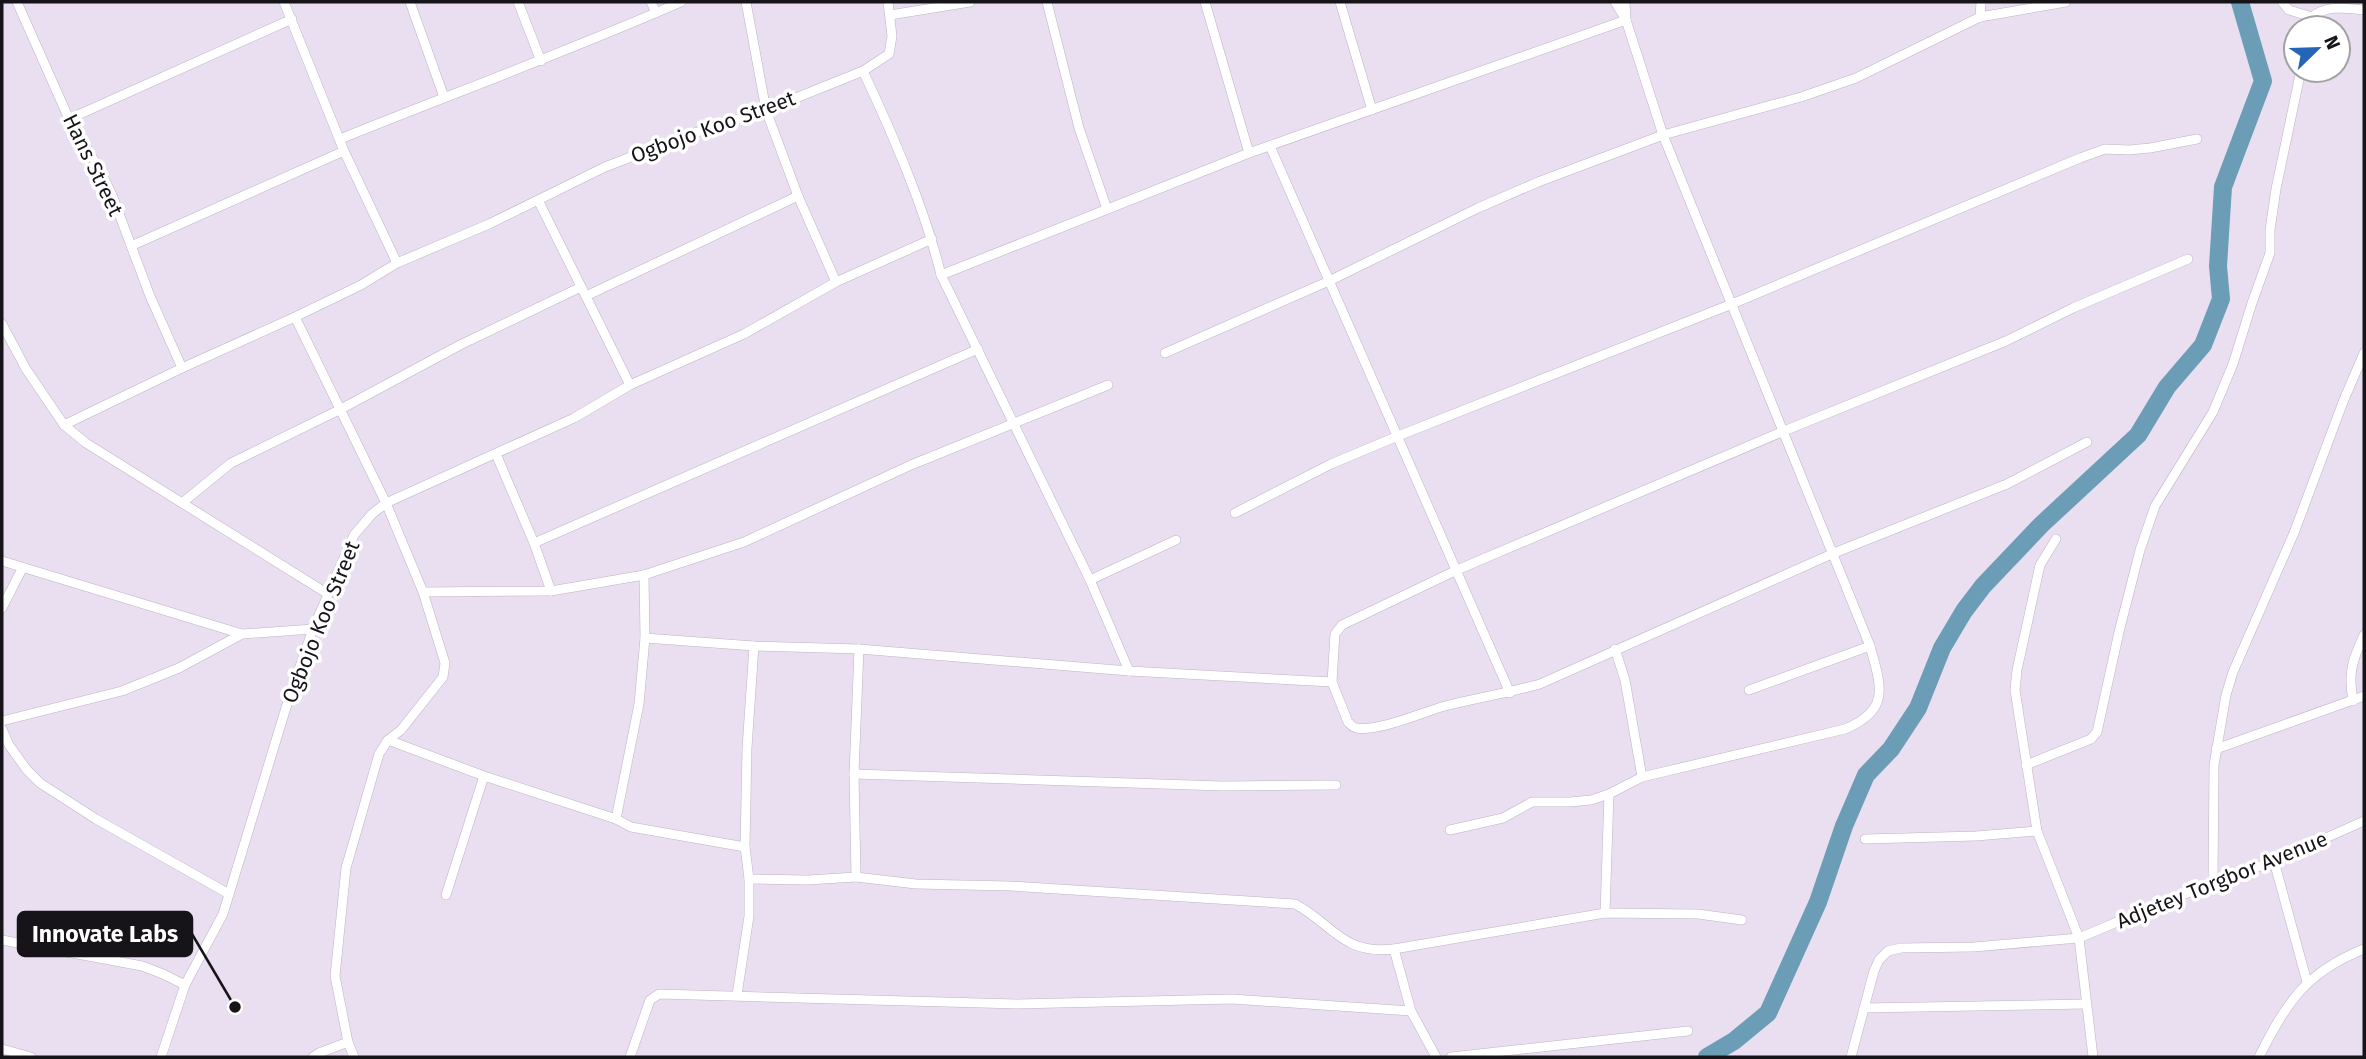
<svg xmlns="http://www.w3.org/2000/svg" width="2366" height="1059" font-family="'Fira Sans',sans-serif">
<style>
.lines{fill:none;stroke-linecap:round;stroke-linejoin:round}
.river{stroke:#6c9db6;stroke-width:18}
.street-casing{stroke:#bcb3c3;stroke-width:10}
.street{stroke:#fff;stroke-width:9}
.labels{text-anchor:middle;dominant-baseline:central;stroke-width:7;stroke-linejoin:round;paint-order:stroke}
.street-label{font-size:21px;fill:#171419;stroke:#fff}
.leader{fill:none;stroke:#171419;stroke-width:2.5}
.callout-dot{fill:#171419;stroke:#fff;stroke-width:2.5}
.callout{fill:#171419;stroke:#171419;stroke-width:2.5}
.callout-label{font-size:23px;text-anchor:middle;font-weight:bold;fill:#fff}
</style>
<rect width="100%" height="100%" fill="#e9dff0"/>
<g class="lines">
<path class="river" d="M1707,1057l27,-16 34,-28 50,-111 26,-76 22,-51 25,-26 27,-41 24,-60 22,-37 19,-25 58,-61 97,-90 29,-48 36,-42 18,-46 -3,-33 5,-79 40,-106 -23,-79"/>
<defs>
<g id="street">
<path d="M17,2l52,117 31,51 12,25 38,101 32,72"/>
<path d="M284,2l60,149 53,112"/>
<path d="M410,2l34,95"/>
<path d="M518,2l23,59"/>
<path d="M651,2l5,11"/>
<path d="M746,2l20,108 32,86"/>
<path d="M1047,2l32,126 28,81"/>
<path d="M1205,2l44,151"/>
<path d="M1340,2l32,108"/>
<path d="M2282,2l7,8 23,7"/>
<path d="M890,15l80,-13"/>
<path d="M1980,17l1,-15"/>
<path d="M2310,28l2,-11c14,-12 34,-9 52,-7"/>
<path d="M863,71c30,64 61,135 78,204l149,305 39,91"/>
<path d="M69,119l223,-100"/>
<path d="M340,139c114,-46 229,-88 341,-137"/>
<path d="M1270,146l240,547"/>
<path d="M538,200l92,185"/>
<path d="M131,246l213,-95"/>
<path d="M941,275l308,-122 377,-133 -11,-18"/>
<path d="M586,296l212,-100 38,86"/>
<path d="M295,317l91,186 37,89 22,71 -2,14 -42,53 -13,10 -9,14 -33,114 -11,108 13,66 6,15"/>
<path d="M2,324l24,45 38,56 22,18 242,151"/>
<path d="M1165,353l164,-72 149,-73 60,-26 125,-47 138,-38 55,-19 124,-61 86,-15"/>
<path d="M64,425l118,-57 113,-51 66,-32 36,-22 92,-39 116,-57 80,-31 81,-26 97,-39 26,-17 3,-18 -4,-34"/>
<path d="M2087,442l-80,42 -173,69 -294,131c-32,9 -63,14 -95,22 -22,6 -66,26 -89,22 -4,-1 -5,-3 -8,-6l-16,-40 3,-48 7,-9 115,-55 327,-139 222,-90 67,-33 115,-49"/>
<path d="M496,454l38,89 17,48"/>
<path d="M182,503l49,-40 108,-53 121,-65 121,-58"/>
<path d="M1235,513l96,-49 67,-28 334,-132 348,-146 25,-9 24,1 21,-2 47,-9"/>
<path d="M2056,539l-16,26 -23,105 -2,20 22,141 42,107 14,119"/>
<path d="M534,543l444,-194"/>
<path d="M2,561l240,73"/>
<path d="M644,575l1,63 109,8 105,3 270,22 203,11"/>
<path d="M1090,580l86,-40"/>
<path d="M423,592l128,-1 93,-16 100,-33 167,-77 197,-80"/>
<path d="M2,608l20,-39"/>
<path d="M1615,649l10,31 17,97"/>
<path d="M1749,690l121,-44"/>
<path d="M2353,701c-5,-28 -1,-40 11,-66"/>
<path d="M2,721l120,-30 57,-23 63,-34 71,-5"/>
<path d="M2,729l7,16 18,25 13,13 56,36 133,75"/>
<path d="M388,740l96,36 132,43 15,8 114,20"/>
<path d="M2216,749l148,-53"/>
<path d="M2026,765l65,-26 6,-7 22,-100 21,-82 15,-44 58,-94 20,-48 19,-61 18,-50v-23l6,-41 25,-119"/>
<path d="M854,774l368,12 114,-1"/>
<path d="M616,819l23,-115 6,-66"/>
<path d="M1450,830l53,-12 29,-16h38l21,-2 18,-6 33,-17 203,-48c46,-19 36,-43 25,-83l-207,-511 -37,-115 -1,-18"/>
<path d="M1865,839l111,-3 61,-5"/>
<path d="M2274,861l33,121"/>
<path d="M856,877l60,7 94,2 285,18c38,20 47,51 99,45l17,62 25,46"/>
<path d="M749,879l59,1 48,-3 -2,-103 5,-125"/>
<path d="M2213,882l1,-117 12,-70 7,-23 61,-139 49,-131 21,-49"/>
<path d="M446,895l38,-119"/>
<path d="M1605,913l4,-119"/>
<path d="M2,940l140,26 21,8 22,11"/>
<path d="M1394,949l211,-36 93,1 44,6"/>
<path d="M737,995l12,-79v-37l-4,-32 2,-99 7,-102"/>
<path d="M1864,1008l222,-4"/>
<path d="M2,1049l29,8"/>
<path d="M161,1057l24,-72 38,-71 65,-213 25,-72 41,-94 18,-21 14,-11 188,-85 56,-33 114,-51 92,-52 96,-43"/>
<path d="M313,1057l6,-4 29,-11"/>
<path d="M630,1057l20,-57 9,-6 358,10 215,-5 179,12"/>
<path d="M1451,1057l237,-26"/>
<path d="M1851,1057l23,-86 5,-11 9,-9 13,-3 73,-1 105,-9 100,-42 95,-35 90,-40"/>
<path d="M2259,1057c27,-54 47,-85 105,-108"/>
</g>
</defs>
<use href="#street" class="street-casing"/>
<use href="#street" class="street"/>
</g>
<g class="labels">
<g class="street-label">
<text transform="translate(713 127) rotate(-20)">Ogbojo Koo Street</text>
<text transform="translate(93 165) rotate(64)">Hans Street</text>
<text transform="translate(321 622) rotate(-68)">Ogbojo Koo Street</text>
<text transform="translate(2222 880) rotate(-22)">Adjetey Torgbor Avenue</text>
</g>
</g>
<path class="leader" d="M235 1007L192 934"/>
<circle class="callout-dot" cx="235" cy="1007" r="7"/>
<rect class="callout" x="18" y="912" width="174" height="44" rx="7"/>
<g class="callout-label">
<text x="105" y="942">Innovate Labs</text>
</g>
<rect width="2366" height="1059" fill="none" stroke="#171419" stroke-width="7"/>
<g transform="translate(2317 49) rotate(67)"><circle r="33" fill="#ffffff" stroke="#a2a1a3" stroke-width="2"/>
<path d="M0-5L12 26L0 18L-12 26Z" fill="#2565b7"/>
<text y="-10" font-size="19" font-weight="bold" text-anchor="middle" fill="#171419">N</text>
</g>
</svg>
